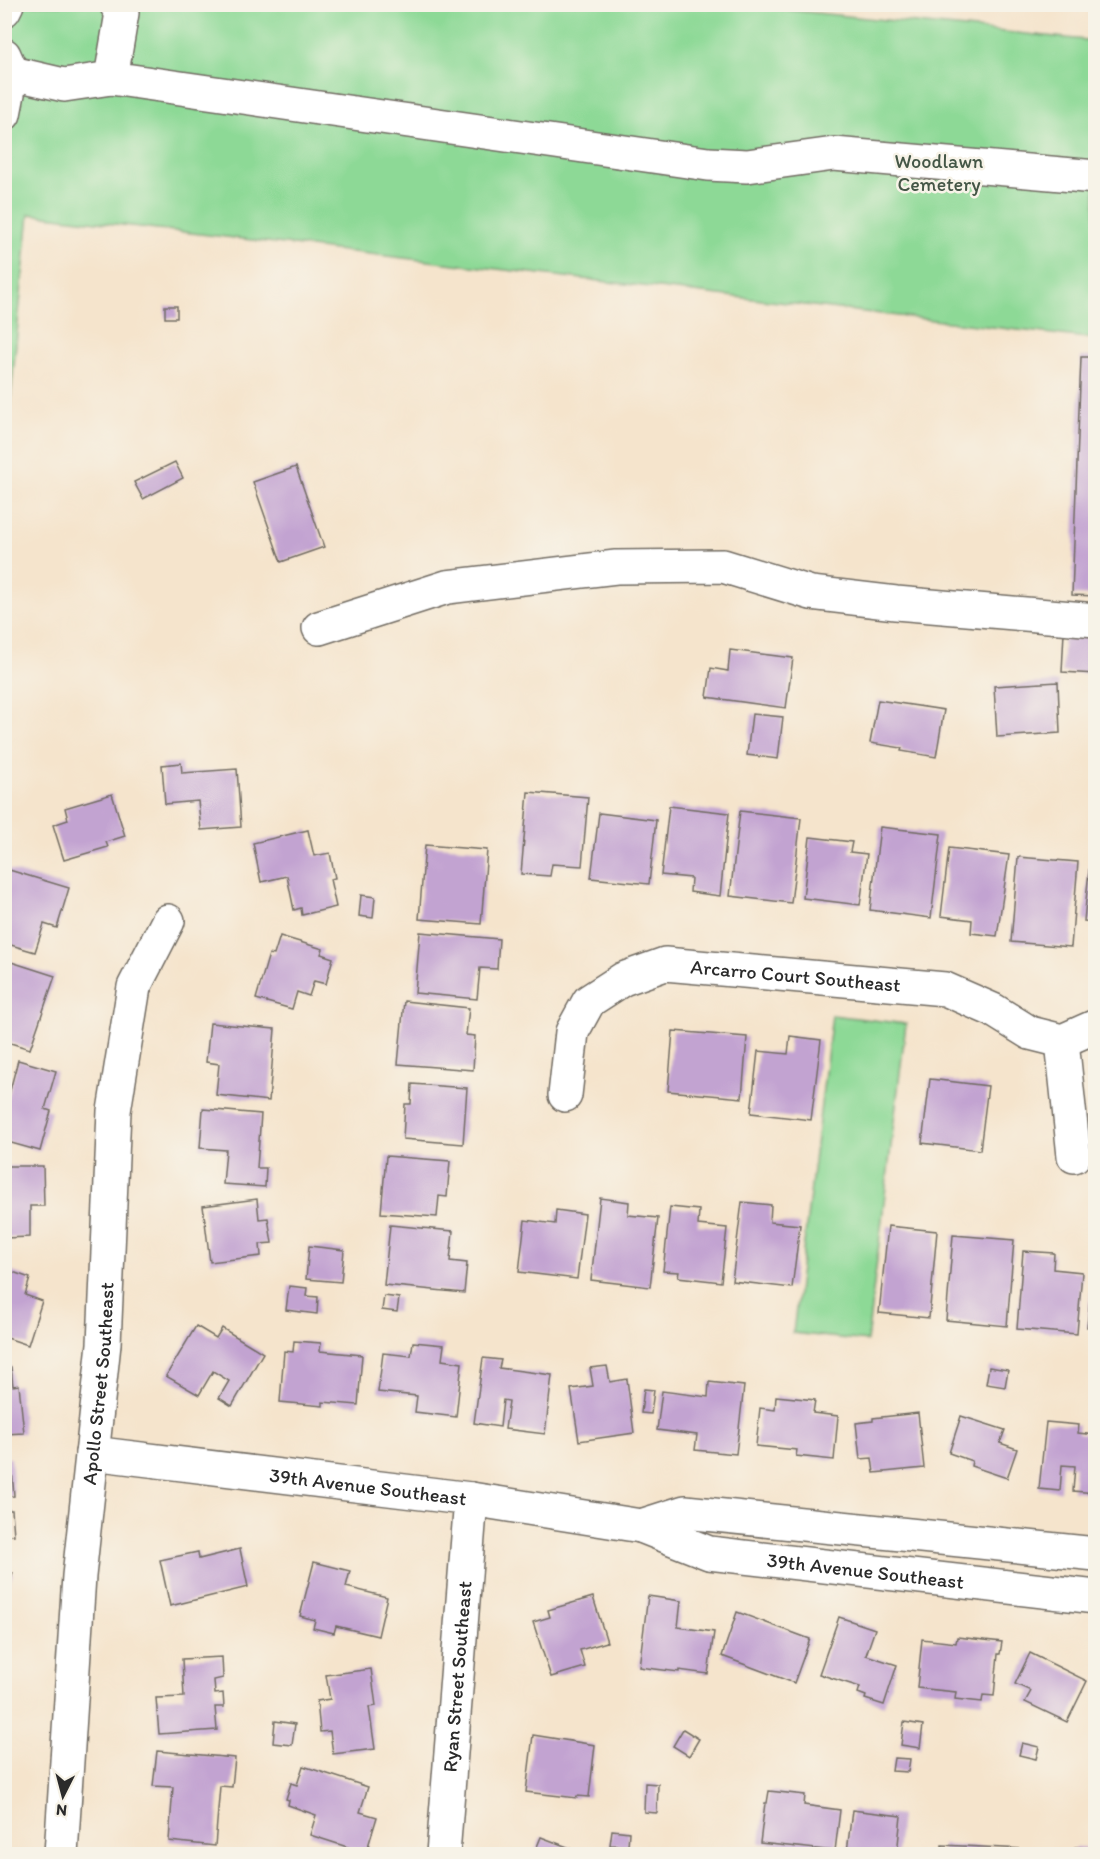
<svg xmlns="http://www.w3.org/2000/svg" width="1100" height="1859" font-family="Itim,sans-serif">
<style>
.green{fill:#8dd996;stroke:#5c8260;stroke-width:1.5}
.building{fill:#c2a3d1}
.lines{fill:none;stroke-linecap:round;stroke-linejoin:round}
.minor-casing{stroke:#726c63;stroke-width:36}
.minor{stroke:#fff;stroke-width:33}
.labels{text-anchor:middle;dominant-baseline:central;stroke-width:5;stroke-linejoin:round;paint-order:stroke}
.park-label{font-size:20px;fill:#445646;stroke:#f7f3e8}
.street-label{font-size:20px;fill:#2b2b2b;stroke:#f7f3e8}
</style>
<rect width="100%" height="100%" fill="#f7f3e8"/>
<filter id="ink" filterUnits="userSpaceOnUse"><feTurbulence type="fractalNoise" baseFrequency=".0167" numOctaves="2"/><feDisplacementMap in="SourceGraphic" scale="12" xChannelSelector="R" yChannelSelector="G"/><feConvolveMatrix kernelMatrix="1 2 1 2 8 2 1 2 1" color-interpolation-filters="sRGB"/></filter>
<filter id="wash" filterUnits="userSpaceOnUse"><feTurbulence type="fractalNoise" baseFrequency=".008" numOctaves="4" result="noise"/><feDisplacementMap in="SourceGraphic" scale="24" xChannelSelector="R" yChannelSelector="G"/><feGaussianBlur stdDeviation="1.35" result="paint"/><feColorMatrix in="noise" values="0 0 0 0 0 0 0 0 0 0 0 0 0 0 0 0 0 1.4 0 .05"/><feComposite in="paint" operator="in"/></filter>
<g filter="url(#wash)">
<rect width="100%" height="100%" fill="#f5e4cc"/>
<g class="green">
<path d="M728,4l367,37v298l-1066,-125 -24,240v-449z"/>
<path d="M832,1015l74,9 -39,317 -74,-8z"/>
</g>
<g id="blocks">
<g class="building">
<rect x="165" y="306" width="12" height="12"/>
<path d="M1081,357h15v239l-24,-1z"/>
<path d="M175,462l8,16 -40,21 -9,-17z"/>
<path d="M296,467l28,80 -43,15 -28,-80z"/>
<path d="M1064,632l32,2v40l-34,-2z"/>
<path d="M730,650l63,8 -7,50 -79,-11 4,-29 17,3z"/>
<path d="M1058,682l2,51 -63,4 -3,-51z"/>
<path d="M878,700l66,10 -8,47 -35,-6 1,-3 -32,-5z"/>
<path d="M752,714l31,3 -5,42 -31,-4z"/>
<path d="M181,763l1,10 55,-4 4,58 -40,3 -3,-29 -33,3 -3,-39z"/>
<path d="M528,792l60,5 -6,69 -30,-2 -2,12 -29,-2z"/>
<path d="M112,794l13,42 -19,6 2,5 -44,13 -11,-35 15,-5 -3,-12z"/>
<path d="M669,806l60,7 -9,83 -30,-4 1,-14 -30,-3z"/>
<path d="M740,811l61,7 -10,85 -61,-7z"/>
<path d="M599,813l57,7 -7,64 -58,-6z"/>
<path d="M880,827l61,7 -10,84 -61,-8z"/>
<path d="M308,830l6,26 16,-3 5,25 -5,1 6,28 -34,8 -1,-7 -7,2 -7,-34 -26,6 -8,-39z"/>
<path d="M810,837l42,5 -2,10 17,2 -7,51 -57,-7z"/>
<path d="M425,845l62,5 -6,74 -62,-5z"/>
<path d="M949,848l60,7 -12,81 -26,-3 1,-13 -31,-4z"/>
<path d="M1091,850l5,1v71l-12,-1z"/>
<path d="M1018,857l60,5 -7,85 -60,-5z"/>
<path d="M6,869l63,19 -12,40 -13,-4 -9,28 -31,-9z"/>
<path d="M361,895l14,2 -2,21 -14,-2z"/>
<path d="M420,932l79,7 -2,30 -17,-1 -3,31 -62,-6z"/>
<path d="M280,936l43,13 -2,5 12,4 -7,26 -12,-3 -5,15 -12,-4 -5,17 -36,-10 13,-45 5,1z"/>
<path d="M5,960l50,16 -25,73 -26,-8z"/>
<path d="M404,1001l65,7 -3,27 9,1 -2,34 -75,-6z"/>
<path d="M210,1023l65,6 -6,72 -53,-6 3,-31 -13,-2z"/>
<path d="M673,1031l74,6 -5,61 -74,-7z"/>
<path d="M790,1036l31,4 -10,80 -60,-7 7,-62 30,3z"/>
<path d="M18,1060l38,11 -11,38 6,2 -11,40 -36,-10v-28z"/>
<path d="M930,1079l58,7 -8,64 -58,-7z"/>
<path d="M412,1084l55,4 -4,56 -60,-5 2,-35h6z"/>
<path d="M203,1109l58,5 -4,54h9l-1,19 -42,-3 3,-34 -26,-2z"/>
<path d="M386,1156l64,5 -3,36 -8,-1 -2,21 -56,-4z"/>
<path d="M4,1166h39l1,40h-14v31l-26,1z"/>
<path d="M600,1198l29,4 -1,13 30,3 -8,69 -59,-7z"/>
<path d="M257,1199l2,20 9,-1 4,25 -12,1 1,12 -51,6 -7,-56z"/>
<path d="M742,1202l29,3 -1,17 30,3 -8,63 -60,-7z"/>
<path d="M670,1207l29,3 -1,15 29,3 -6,54 -43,-5 1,-5 -16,-1z"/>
<path d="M556,1210l29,4 -8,65 -58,-7 6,-52 30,4z"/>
<path d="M390,1225l63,6 -3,30 17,2 -3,30 -80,-8z"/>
<path d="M888,1226l49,5 -8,87 -50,-5z"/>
<path d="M953,1235l61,5 -7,86 -61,-6z"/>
<path d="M309,1246l35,4 -3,32 -35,-3z"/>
<path d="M1023,1251l31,2 -1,16 29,3 -5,62 -60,-5z"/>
<path d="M1094,1260h2v67h-9z"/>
<path d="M4,1269l26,9 -5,17 17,6 -14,44 -24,-8z"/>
<path d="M289,1286l18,2 -1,8 12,1 -1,17 -31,-4z"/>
<path d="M384,1296l15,2 -2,14 -15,-2z"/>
<path d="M196,1326l20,12 6,-10 41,25 -31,53 -13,-8 10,-17 -16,-10 -14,24 -33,-19z"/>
<path d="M294,1341l27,2 -1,8 42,4 -4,50 -35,-3v4l-43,-4 4,-51 9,1z"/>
<path d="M413,1342l31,3 -2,15 20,3 -6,54 -41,-5 2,-16 -39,-4 5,-39 28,3z"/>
<path d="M483,1358l18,2 -2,8 53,7 -7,59 -40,-5 4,-28 -6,-1 -3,27 -26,-4z"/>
<path d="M607,1366l3,16 17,-3 7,54 -55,8 -8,-52 22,-3 -3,-18z"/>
<path d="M11,1367l2,19 6,-1 5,48 -20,1v-66z"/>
<path d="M989,1367l19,3 -3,17 -19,-3z"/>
<path d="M709,1382l35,4 -8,68 -41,-4 2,-15 -40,-5 5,-39 46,6z"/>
<path d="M644,1389l10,1 -3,24 -10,-1z"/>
<path d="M776,1396l39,4 -2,13 25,3 -4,44 -38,-4 1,-6 -41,-4 4,-38 15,2z"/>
<path d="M918,1413l6,55 -50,5 -2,-15 -12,1 -4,-36 17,-2v-3z"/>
<path d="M961,1416l44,14 -5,13 17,6 -10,29 -36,-12 1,-5 -23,-8z"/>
<path d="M1046,1422l33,3 -1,8 18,2v58l-23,-2 2,-25 -13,-1 -2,26 -21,-2z"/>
<path d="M4,1458h7l3,38 -10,1z"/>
<path d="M4,1510h8l2,25 -10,1z"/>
<path d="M240,1549l8,38 -78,19 -10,-46 38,-8 1,7z"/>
<path d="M314,1562l36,9 -4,16 41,10 -9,39 -42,-10 -2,7 -21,-5 2,-8 -15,-4z"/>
<path d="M4,1571l9,2 -6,17h-3z"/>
<path d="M648,1596l33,5 -3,26 36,5 -6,42 -29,-4v2l-40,-5z"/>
<path d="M593,1597l14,45 -27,8 5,17 -34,10 -18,-55 17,-5 -2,-7z"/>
<path d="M737,1612l73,27 -16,44 -72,-27z"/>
<path d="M839,1617l36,12 -9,26 31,10 -13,40 -19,-6 1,-3 -8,-3 2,-6 -41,-13z"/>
<path d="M957,1637l45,5 -2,12h-2l-4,42 -11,-1 -1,7 -27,-3 1,-7 -39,-4 5,-49 34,4z"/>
<path d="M1030,1653l57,28 -20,41 -42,-20 6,-11 -16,-7z"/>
<path d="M222,1657l1,21 -9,2 1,14 8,-1 1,14h-9l2,23 -58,4 -3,-36 28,-1 -2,-38z"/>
<path d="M371,1669l5,37 -7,1 6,42 -42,5 -3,-23 -10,1 -3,-31 13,-2 -4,-24z"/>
<path d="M275,1721l20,3 -3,21 -19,-2z"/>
<path d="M904,1722l19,3 -3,23 -19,-3z"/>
<path d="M683,1729l16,10 -10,17 -16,-10z"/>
<path d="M533,1735l62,10 -6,52 -12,-1v2l-51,-6z"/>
<path d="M1022,1743l17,4 -3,12 -17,-4z"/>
<path d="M157,1751l78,7 -3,29 -12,-1 -5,60 -46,-5 4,-54 -20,-1z"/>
<path d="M894,1758l16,1 -2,13 -16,-1z"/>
<path d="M303,1766l65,21 -8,25 17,5 -11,36 -56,-18 6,-20 -28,-10 1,-5 -3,-1 5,-16 6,2z"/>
<path d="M645,1783l13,1 -1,29 -13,-1z"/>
<path d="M769,1791l36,4 -1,10 36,5 -5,41 -75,-8 5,-40h2z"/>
<path d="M852,1810l49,6 -4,38h-29l-21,-2z"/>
<path d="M612,1830l17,2 -1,14 -18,-1z"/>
<path d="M541,1837l45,17h-52z"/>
<path d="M942,1845l82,4 -1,5h-81z"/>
<path d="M1075,1847l21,2v5h-22z"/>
</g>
</g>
</g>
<g filter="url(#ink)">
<use href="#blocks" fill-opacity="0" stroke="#726c63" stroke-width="1.5"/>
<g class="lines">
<defs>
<g id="minor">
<path d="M4,10l3,-6"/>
<path d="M4,55l8,18 -8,41"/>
<path d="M12,73l52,12 47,-7 597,86 39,2 87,-12 262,23"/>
<path d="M111,78l11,-65 -6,-9"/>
<path d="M319,628l128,-41 169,-20 107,-1 88,27 85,10 200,17"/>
<path d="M1062,1041l12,115"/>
<path id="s1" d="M565,1095l7,-63 17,-31 34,-22 42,-15 280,25 48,21 37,23 32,8 34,-15"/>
<path id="s2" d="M92,1453l379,46 170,27"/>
<path id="s3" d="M1096,1554l-411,-42 -44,14 68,27 387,44"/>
<path id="s4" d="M61,1854l18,-278 25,-232 10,-233 20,-124 34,-66"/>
<path id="s5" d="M443,1854l28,-355"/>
</g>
</defs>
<use href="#minor" class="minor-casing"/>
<use href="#minor" class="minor"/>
</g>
</g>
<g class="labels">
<g class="park-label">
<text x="939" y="161">Woodlawn<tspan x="939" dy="23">Cemetery</tspan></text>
</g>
<g class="street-label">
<text stroke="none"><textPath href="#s1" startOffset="315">Arcarro Court Southeast</textPath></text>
<text stroke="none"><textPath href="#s4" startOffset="472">Apollo Street Southeast</textPath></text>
<text stroke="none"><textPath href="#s2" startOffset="278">39th Avenue Southeast</textPath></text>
<text stroke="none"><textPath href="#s3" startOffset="690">39th Avenue Southeast</textPath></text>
<text stroke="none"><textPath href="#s5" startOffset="178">Ryan Street Southeast</textPath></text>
</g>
</g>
<rect width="1100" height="1859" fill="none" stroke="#f7f3e8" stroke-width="24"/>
<g transform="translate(63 1796) rotate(186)" stroke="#f7f3e8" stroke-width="4.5" paint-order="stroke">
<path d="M0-4.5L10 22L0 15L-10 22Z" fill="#2b2b2b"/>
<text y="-9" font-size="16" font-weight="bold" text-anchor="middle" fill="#2b2b2b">N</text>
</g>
</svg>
